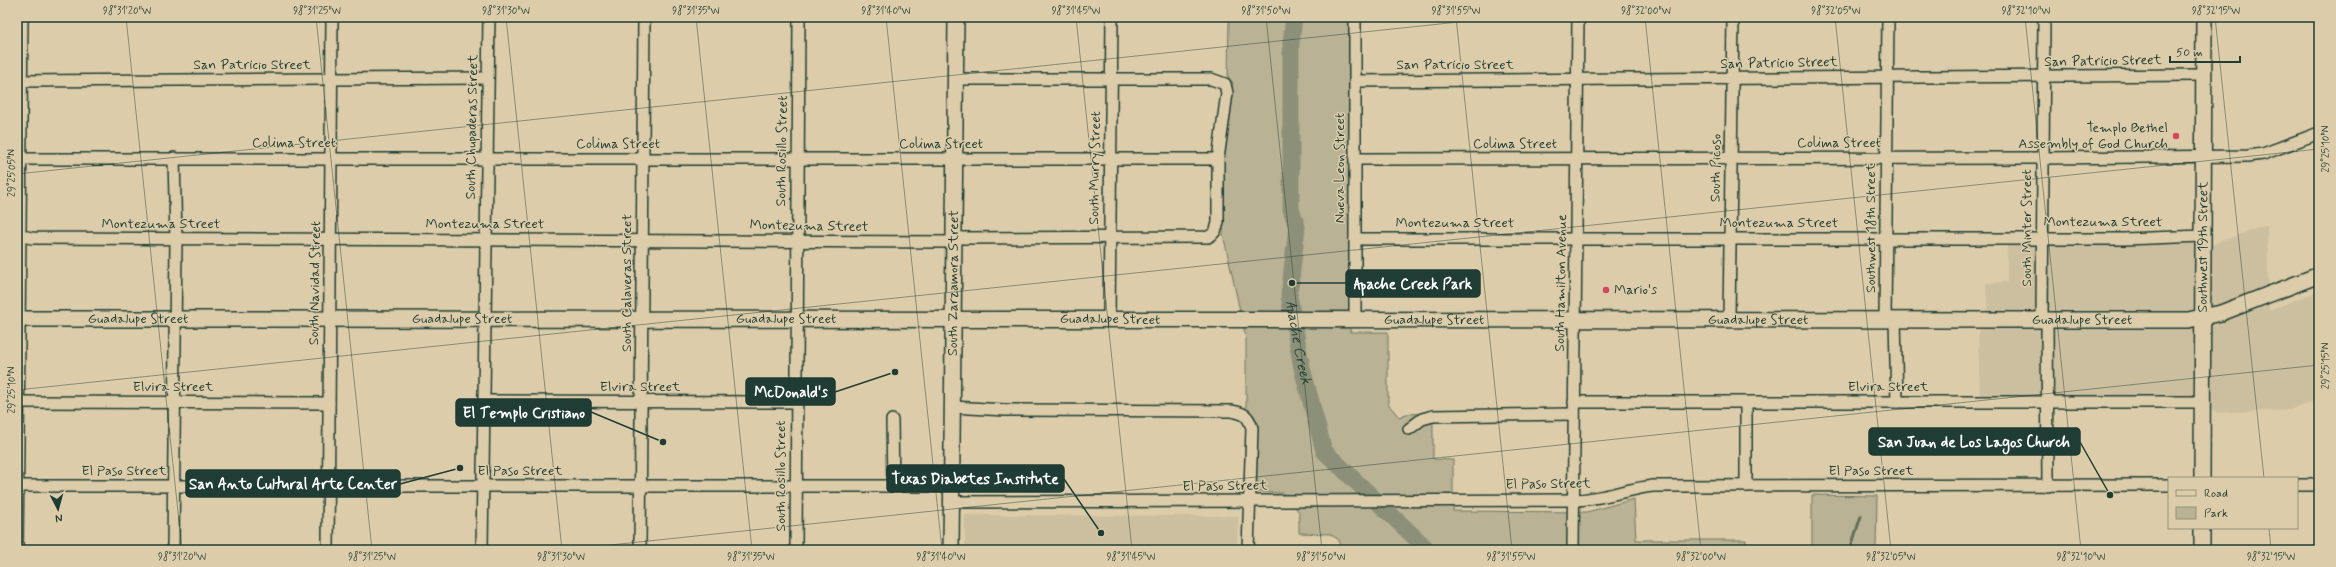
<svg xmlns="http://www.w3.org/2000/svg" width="2336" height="567" font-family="Mynerve,sans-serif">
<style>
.built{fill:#ccbf9f}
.green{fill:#bab294;stroke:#6c7864}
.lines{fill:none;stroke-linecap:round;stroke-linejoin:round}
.stream{stroke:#616f5d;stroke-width:3}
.river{stroke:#8d9078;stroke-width:17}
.street-casing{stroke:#1f3d34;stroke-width:14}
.secondary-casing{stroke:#1f3d34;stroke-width:18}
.street{stroke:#ddcca9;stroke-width:11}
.secondary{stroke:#ddcca9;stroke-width:15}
.ticks{fill:none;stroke:#1f3d34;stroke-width:1;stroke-opacity:0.45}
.poi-dot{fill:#d1495b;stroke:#ddcca9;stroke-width:1.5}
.labels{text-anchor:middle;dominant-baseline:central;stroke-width:3;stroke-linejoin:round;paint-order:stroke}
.street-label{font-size:14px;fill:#1f3d34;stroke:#ddcca9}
.poi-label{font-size:14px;fill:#1f3d34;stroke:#ddcca9;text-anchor:end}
.water-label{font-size:15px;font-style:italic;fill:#2a453b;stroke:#ddcca9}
.leader{fill:none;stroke:#1f3d34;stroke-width:1.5}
.callout-dot{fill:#1f3d34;stroke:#ddcca9;stroke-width:1.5}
.callout{fill:#1f3d34;stroke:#1f3d34;stroke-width:1.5}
.callout-label{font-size:15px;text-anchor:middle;font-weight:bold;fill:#fff}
.neatline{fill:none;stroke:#1f3d34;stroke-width:1.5}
.ticks-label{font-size:10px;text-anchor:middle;fill:#1f3d34}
</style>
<rect width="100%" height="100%" fill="#ddcca9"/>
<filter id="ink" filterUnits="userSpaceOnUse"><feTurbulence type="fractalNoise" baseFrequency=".025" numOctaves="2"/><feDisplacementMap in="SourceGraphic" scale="8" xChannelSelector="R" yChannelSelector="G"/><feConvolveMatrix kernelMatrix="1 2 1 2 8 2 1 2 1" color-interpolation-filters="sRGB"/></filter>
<g filter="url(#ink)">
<g class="built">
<path d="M2267,225l2,85 50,-19v108l-29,11 -74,3 -23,-18 -213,1 -2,-64 9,-24 -1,-25 21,-1v-39l206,1z"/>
<path d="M965,515l273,1 -1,34h-272z"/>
</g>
<g class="green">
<path d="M1229,17h121v315h38v72l11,13 7,-3 27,-1v46l20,1v51l134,1 47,-13 2,41h110v10h-406l-1,-10 -9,-6 -31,-1v-21l-16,-19 -25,-1 -2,-2 2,-67 -5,-9 -7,-5v-71l-23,-104 1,-73 9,-78 -5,-6z"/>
<path d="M1812,495l65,1 -1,53 66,1h-130z"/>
</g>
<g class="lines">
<path class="stream" d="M1850,550l11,-34"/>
<path class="river" id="s1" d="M1294,17l-3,26v166l6,18 -8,69 13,72 22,83 104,99"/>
<defs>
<g id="street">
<path d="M17,81l470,-3"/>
<path d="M1355,81l849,-6"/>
<path d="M17,159h1201"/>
<path d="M1355,159l688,-1 205,-2 15,-2 56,-21"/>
<path d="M17,235l15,3 922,4"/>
<path d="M954,238l254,-1c7,-3 9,-8 10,-15v-63l9,-66 -2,-9 -14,-5h-256"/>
<path d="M1355,239h769l79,-3"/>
<path d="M1355,319v-302"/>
<path d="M1729,319l4,-302"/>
<path d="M1109,320l3,-303"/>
<path d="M1885,320l3,-303"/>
<path d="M1895,320l2,82"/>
<path d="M2042,320l2,-303"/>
<path d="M2047,320l1,166"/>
<path d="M484,401l312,1"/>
<path d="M17,402l312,1"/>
<path d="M1574,402h629"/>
<path d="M1746,402v84"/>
<path d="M952,407l53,3 226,1c13,2 17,4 21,17l-4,122"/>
<path d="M892,420l1,66"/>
<path d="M1409,429l13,-10 11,-3 141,-2"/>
<path d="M2297,485h22"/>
<path d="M17,486h934"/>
<path d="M951,502l623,-2c27,0 52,-11 79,-14l516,-1"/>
<path d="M17,550l5,-533"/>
<path d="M173,550l3,-311 -2,-81"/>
<path d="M328,550l4,-533"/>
<path d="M482,550l7,-533"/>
<path d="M640,550l4,-533"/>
<path d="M796,550l3,-533"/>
<path d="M1573,550l5,-533"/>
</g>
<g id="secondary">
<path id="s2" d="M17,319l2171,1 33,-7 98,-38"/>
<path id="s3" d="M2202,478l2,-461"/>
<path id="s4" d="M951,550l5,-533"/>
<path d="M2202,550v-22"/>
</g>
</defs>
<use href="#street" class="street-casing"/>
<use href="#secondary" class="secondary-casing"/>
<use href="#street" class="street"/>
<use href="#secondary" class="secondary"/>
</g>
</g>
<path class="ticks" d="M126,17l56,533M316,17l56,533M506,17l56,533M696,17l56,533M886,17l56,533M1076,17l56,533M1266,17l56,533M1456,17l56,533M1645,17l56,533M1835,17l56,533M2025,17l56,533M2215,17l49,461M17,174l1489,-157M17,390l2302,-241M2269,528l2,22M563,550l1756,-185"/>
<g class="poi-dot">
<circle cx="2176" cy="136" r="4"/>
<circle cx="1606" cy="290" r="4"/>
</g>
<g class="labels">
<g class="street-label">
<text transform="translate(2103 61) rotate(-1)">San Patricio Street</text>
<text transform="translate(1779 63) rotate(-1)">San Patricio Street</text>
<text x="252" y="65">San Patricio Street</text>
<text x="1455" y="65">San Patricio Street</text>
<text transform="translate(472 127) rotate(-89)">South Chupaderas Street</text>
<text x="294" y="143">Colima Street</text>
<text x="1839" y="143">Colima Street</text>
<text x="618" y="144">Colima Street</text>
<text x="941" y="144">Colima Street</text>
<text x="1515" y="144">Colima Street</text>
<text transform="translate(782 151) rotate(-89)">South Rosillo Street</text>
<text transform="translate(1095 168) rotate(-89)">South Murry Street</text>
<text transform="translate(1340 168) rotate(-90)">Nueva Leon Street</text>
<text transform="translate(1716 168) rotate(-89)">South Picoso</text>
<text x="2103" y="222">Montezuma Street</text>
<text x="1455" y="223">Montezuma Street</text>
<text x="1779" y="223">Montezuma Street</text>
<text x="161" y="224">Montezuma Street</text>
<text x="485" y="224">Montezuma Street</text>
<text transform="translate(809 226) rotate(1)">Montezuma Street</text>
<text transform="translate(1871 228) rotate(-90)">Southwest 18th Street</text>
<text transform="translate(2027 228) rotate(-90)">South Minter Street</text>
<text stroke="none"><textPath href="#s3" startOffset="231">Southwest 19th Street</textPath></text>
<text transform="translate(315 283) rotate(-89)">South Navidad Street</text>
<text transform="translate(627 283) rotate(-90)">South Calaveras Street</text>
<text transform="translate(1561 283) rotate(-89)">South Hamilton Avenue</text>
<text stroke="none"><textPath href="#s4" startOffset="267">South Zarzamora Street</textPath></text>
<text stroke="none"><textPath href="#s2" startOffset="121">Guadalupe Street</textPath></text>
<text stroke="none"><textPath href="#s2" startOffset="445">Guadalupe Street</textPath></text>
<text stroke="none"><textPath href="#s2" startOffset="1417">Guadalupe Street</textPath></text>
<text stroke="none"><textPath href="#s2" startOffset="769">Guadalupe Street</textPath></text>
<text stroke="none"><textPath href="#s2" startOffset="1093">Guadalupe Street</textPath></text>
<text stroke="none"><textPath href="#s2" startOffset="1741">Guadalupe Street</textPath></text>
<text stroke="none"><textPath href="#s2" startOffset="2065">Guadalupe Street</textPath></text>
<text x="173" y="387">Elvira Street</text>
<text x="640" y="387">Elvira Street</text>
<text x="1888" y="387">Elvira Street</text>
<text x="124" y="471">El Paso Street</text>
<text x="520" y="471">El Paso Street</text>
<text x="1871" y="471">El Paso Street</text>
<text transform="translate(781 476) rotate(-90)">South Rosillo Street</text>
<text transform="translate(1548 484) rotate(-1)">El Paso Street</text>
<text transform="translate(1225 486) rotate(-1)">El Paso Street</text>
</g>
<g class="poi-label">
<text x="2168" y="128">Templo Bethel<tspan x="2168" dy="16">Assembly of God Church</tspan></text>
<text x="1614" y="290" text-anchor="start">Mario's</text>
</g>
<g class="water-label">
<text stroke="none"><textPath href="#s1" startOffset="328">Apache Creek</textPath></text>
</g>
</g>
<path class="leader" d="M1292 283L1346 283M895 372L835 392M663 442L591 412M2110 495L2080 442M1101 533L1064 479M460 468L400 484"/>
<g class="callout-dot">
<circle cx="1292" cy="283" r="4"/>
<circle cx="895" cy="372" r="4"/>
<circle cx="663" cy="442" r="4"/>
<circle cx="2110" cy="495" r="4"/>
<circle cx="1101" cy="533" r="4"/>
<circle cx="460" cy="468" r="4"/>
</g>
<g class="callout">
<rect x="1346" y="270" width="134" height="27" rx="4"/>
<rect x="746" y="378" width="89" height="27" rx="4"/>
<rect x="456" y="399" width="135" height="27" rx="4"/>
<rect x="1869" y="428" width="211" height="27" rx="4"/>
<rect x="887" y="465" width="177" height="27" rx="4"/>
<rect x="186" y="470" width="214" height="27" rx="4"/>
</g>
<g class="callout-label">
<text x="1413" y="289">Apache Creek Park</text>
<text x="791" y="397">McDonald's</text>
<text x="524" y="418">El Templo Cristiano</text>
<text x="1974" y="447">San Juan de Los Lagos Church</text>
<text x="975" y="484">Texas Diabetes Institute</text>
<text x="293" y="489">San Anto Cultural Arte Center</text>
</g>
<rect width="2336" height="567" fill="none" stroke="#ddcca9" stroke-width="44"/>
<rect x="2168" y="477" width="130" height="52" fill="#ddcca9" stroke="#91937a"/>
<rect x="2176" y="490" width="20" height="6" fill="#ddcca9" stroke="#91937a"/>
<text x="2204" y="497" font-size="12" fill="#1f3d34">Road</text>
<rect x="2176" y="507" width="20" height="12" fill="#bab294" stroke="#91937a"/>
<text x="2204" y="517" font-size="12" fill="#1f3d34">Park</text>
<g transform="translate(58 509) rotate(174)" stroke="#ddcca9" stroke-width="3" paint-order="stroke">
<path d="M0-3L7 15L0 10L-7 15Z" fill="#1f3d34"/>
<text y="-6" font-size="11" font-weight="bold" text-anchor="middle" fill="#1f3d34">N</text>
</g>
<path d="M2170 56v6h70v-6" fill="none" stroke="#1f3d34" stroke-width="2"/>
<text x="2176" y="56" font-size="12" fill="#1f3d34" stroke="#ddcca9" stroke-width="3" paint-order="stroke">50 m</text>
<rect x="22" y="22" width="2292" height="523" class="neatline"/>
<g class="ticks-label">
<text x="127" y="14">98°31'20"W</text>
<text x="317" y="14">98°31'25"W</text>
<text x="506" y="14">98°31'30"W</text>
<text x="696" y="14">98°31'35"W</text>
<text x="886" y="14">98°31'40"W</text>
<text x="1076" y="14">98°31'45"W</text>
<text x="1266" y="14">98°31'50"W</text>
<text x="1456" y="14">98°31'55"W</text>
<text x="1646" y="14">98°32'00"W</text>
<text x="1836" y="14">98°32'05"W</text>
<text x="2026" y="14">98°32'10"W</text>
<text x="2216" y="14">98°32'15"W</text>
<text transform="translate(2325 149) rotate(-90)" y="4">29°25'10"N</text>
<text transform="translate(11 173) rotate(-90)" y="4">29°25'05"N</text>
<text transform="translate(2325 366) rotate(-90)" y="4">29°25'15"N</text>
<text transform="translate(11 390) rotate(-90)" y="4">29°25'10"N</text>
<text x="182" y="560">98°31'20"W</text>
<text x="372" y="560">98°31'25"W</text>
<text x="561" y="560">98°31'30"W</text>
<text x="751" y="560">98°31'35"W</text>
<text x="941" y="560">98°31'40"W</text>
<text x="1131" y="560">98°31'45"W</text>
<text x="1321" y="560">98°31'50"W</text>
<text x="1511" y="560">98°31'55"W</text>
<text x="1701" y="560">98°32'00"W</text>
<text x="1891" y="560">98°32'05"W</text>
<text x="2081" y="560">98°32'10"W</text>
<text x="2271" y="560">98°32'15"W</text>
</g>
</svg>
